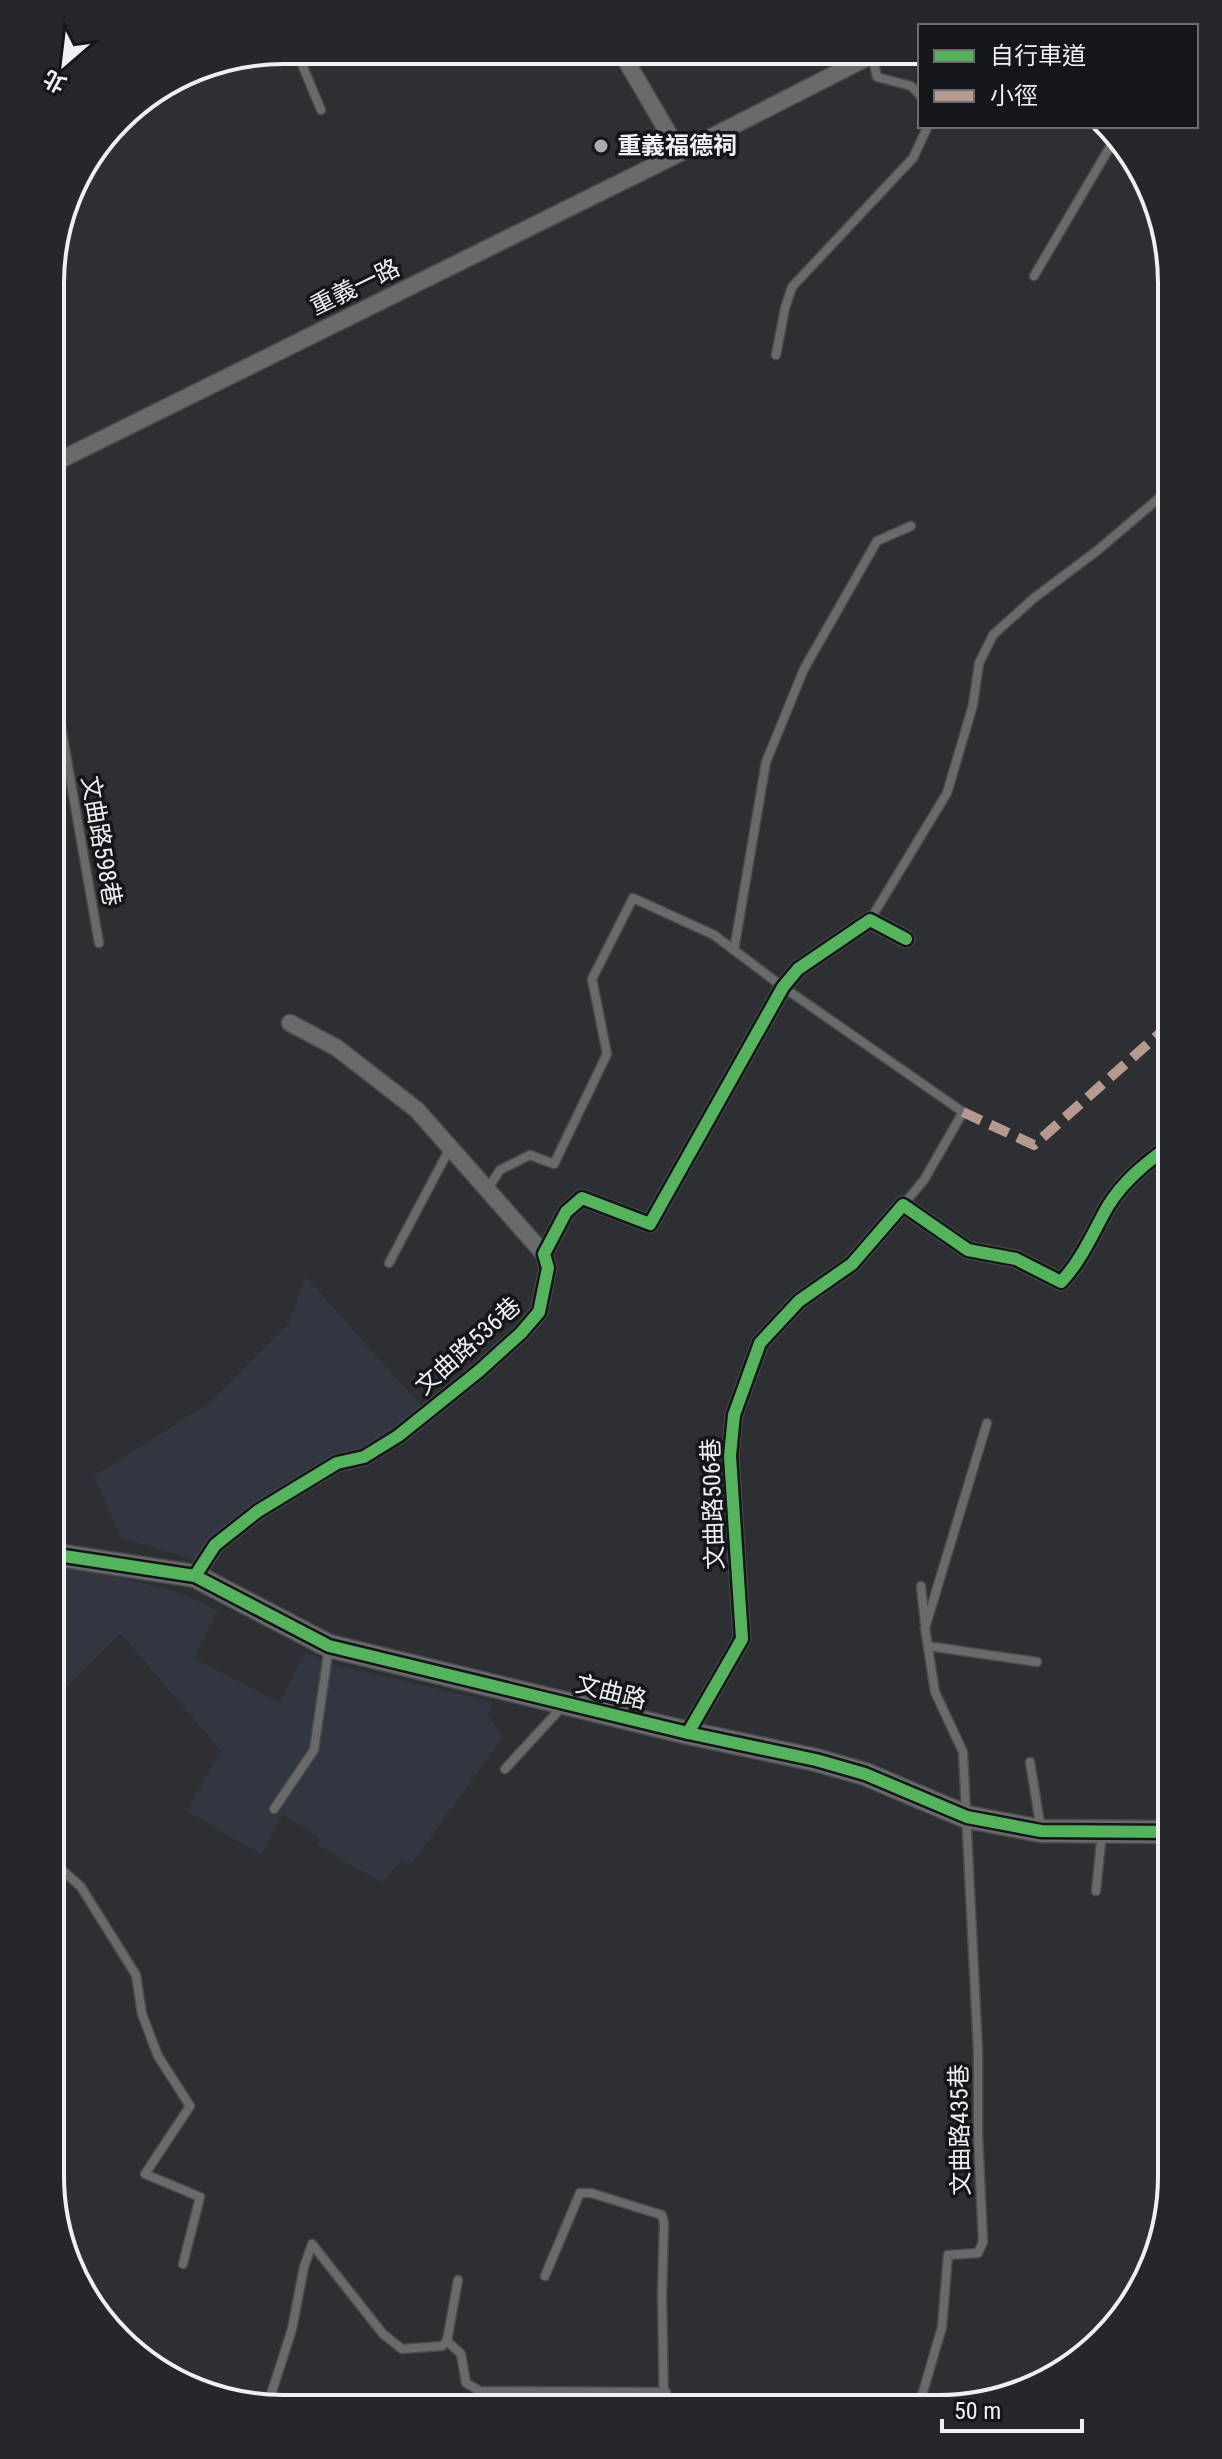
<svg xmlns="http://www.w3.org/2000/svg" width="1222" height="2459" font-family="'Roboto Condensed','Noto Sans TC',sans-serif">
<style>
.built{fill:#313640}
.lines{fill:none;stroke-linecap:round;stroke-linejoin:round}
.service-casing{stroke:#494b4d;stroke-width:11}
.minor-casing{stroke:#494b4d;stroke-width:19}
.tertiary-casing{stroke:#494b4d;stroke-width:25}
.service{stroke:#686a6c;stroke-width:8}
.minor{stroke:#686a6c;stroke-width:16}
.tertiary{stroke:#686a6c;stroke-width:22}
.quiet{stroke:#b69a8f;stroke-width:10;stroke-dasharray:20 10;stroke-linecap:butt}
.cycleway-casing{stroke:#151619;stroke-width:17}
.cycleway{stroke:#56b35d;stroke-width:12}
.poi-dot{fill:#aaacaf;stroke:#151619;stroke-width:3}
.labels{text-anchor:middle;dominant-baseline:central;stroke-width:7;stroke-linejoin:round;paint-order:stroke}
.poi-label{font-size:24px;font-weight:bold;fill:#eef0f3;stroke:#151619;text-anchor:start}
.street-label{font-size:24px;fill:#eef0f3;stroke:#151619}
.rim{fill:none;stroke:#eef0f3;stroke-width:4}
</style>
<rect width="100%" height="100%" fill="#2d2f32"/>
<g class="built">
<path d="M305,1276l120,134 -40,38 -41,9 -51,23 -91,82 -81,-24 -27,-62 118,-75 77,-78z"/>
<path d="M51,1560l123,31 44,19 -24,48 85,45 27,-51 20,11 167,39 -5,13 15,22 -93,129 -8,-6 -20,23 -65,-38 2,-8 -37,-22 -20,40 -76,-44 35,-60 -101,-118 -70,72z"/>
</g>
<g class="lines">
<defs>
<g id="service">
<path d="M296,50l25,60"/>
<path d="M872,55l5,22 34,9 9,9"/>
<path d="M1034,276l80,-136"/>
<path d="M776,355l9,-47 7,-21 121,-129 15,-32"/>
<path d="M51,702l6,1 42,240"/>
<path d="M870,920l77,-127 26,-88 6,-42 14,-28 41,-37 64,-48 74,-63"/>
<path d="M734,950l32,-188 38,-93 73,-128 34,-15"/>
<path d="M487,1190l13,-20 30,-15 24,9 53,-110 -15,-75 41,-81 81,37 69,52 180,125 -39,68 -21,25"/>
<path d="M389,1263l61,-115"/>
<path d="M921,1586l4,37"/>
<path d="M928,1646l109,16"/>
<path d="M1030,1762l11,68"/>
<path d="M505,1769l57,-62"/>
<path d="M274,1809l40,-59 15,-103"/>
<path d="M50,1859l31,28 55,88 6,39 16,42 32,50 -45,68 55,23 -17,67"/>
<path d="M1096,1891l6,-58"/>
<path d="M545,2276l35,-83h11l71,22 2,8 -2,71 2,114"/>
<path d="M447,2341l14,13 5,29 14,8 186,1"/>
<path d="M267,2407l25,-78 12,-62 8,-23 71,90 19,15 40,-3 5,-5 11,-61"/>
<path d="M918,2409l24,-82 6,-72 30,-2 5,-11 -5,-107v-84l-15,-299 -28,-60 -10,-64 62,-205"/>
</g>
<g id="minor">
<path d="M621,52l59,101"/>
<path d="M52,464l628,-311 194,-99"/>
<path d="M290,1023l47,25 80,62 127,144"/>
<path d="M195,1576l20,-31 43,-34 79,-48 27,-6 34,-21 81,-65 42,-38 18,-21 9,-44 -4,-14 22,-42 16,-14 68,26 133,-237 15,-18 72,-49 36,19"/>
<path d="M688,1733l54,-94 -12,-183 4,-41 26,-72 39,-42 53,-37 51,-59 65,45 48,9 45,23c21,-22 32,-50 47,-76 16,-26 39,-44 64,-62"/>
</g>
<path id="tertiary" d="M51,1554l144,22 134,70 359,87 128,27 49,14 102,43 74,14 131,1"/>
</defs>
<use href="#service" class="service-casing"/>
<use href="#minor" class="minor-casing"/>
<use href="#tertiary" class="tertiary-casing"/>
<use href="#service" class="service"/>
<use href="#minor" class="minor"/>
<use href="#tertiary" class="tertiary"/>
<path class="quiet" d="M963,1112l71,33 134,-119"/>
<defs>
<g id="cycleway">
<path d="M51,1554l144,22 134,70 359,87 128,27 49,14 102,43 74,14 131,1"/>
<path d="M195,1576l20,-31 43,-34 79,-48 27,-6 34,-21 81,-65 42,-38 18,-21 9,-44 -4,-14 22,-42 16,-14 68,26 133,-237 15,-18 72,-49 36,19"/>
<path d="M688,1733l54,-94 -12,-183 4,-41 26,-72 39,-42 53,-37 51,-59 65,45 48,9 45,23c21,-22 32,-50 47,-76 16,-26 39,-44 64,-62"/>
</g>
</defs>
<use href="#cycleway" class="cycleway-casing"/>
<use href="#cycleway" class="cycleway"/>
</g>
<circle class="poi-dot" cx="601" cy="146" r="8"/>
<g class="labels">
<g class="poi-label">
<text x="617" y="146">重義福德祠</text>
</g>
<g class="street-label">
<text transform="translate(355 287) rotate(-26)">重義一路</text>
<text transform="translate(101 841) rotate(80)">文曲路598巷</text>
<text transform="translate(468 1346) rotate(-42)">文曲路536巷</text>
<text transform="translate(713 1504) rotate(-92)">文曲路506巷</text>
<text transform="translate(611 1692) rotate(14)">文曲路</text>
<text transform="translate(960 2130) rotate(-91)">文曲路435巷</text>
</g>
</g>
<path d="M0 0H1222V2459H0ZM283 64H939A219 219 0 0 1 1158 283V2176A219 219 0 0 1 939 2395H283A219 219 0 0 1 64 2176V283A219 219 0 0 1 283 64Z" fill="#26272a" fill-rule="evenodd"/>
<path class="rim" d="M283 64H939A219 219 0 0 1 1158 283V2176A219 219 0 0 1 939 2395H283A219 219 0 0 1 64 2176V283A219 219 0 0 1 283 64Z"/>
<rect x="918" y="24" width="280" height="104" fill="#151619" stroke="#6c6d70" stroke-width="2"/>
<rect x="934" y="50" width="40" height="12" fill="#56b35d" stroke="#6c6d70" stroke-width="2"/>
<text x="990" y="64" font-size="24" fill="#eef0f3">自行車道</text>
<rect x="934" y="90" width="40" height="12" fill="#b69a8f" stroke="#6c6d70" stroke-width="2"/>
<text x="990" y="104" font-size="24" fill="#eef0f3">小徑</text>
<g transform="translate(64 64) rotate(208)" stroke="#151619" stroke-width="6" paint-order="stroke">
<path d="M0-6L14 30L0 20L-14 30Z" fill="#eef0f3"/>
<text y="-12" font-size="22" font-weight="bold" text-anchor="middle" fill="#eef0f3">北</text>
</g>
<path d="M942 2419v12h140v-12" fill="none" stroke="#eef0f3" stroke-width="4"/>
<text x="954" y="2419" font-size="24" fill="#eef0f3" stroke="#151619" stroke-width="6" paint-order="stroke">50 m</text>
</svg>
